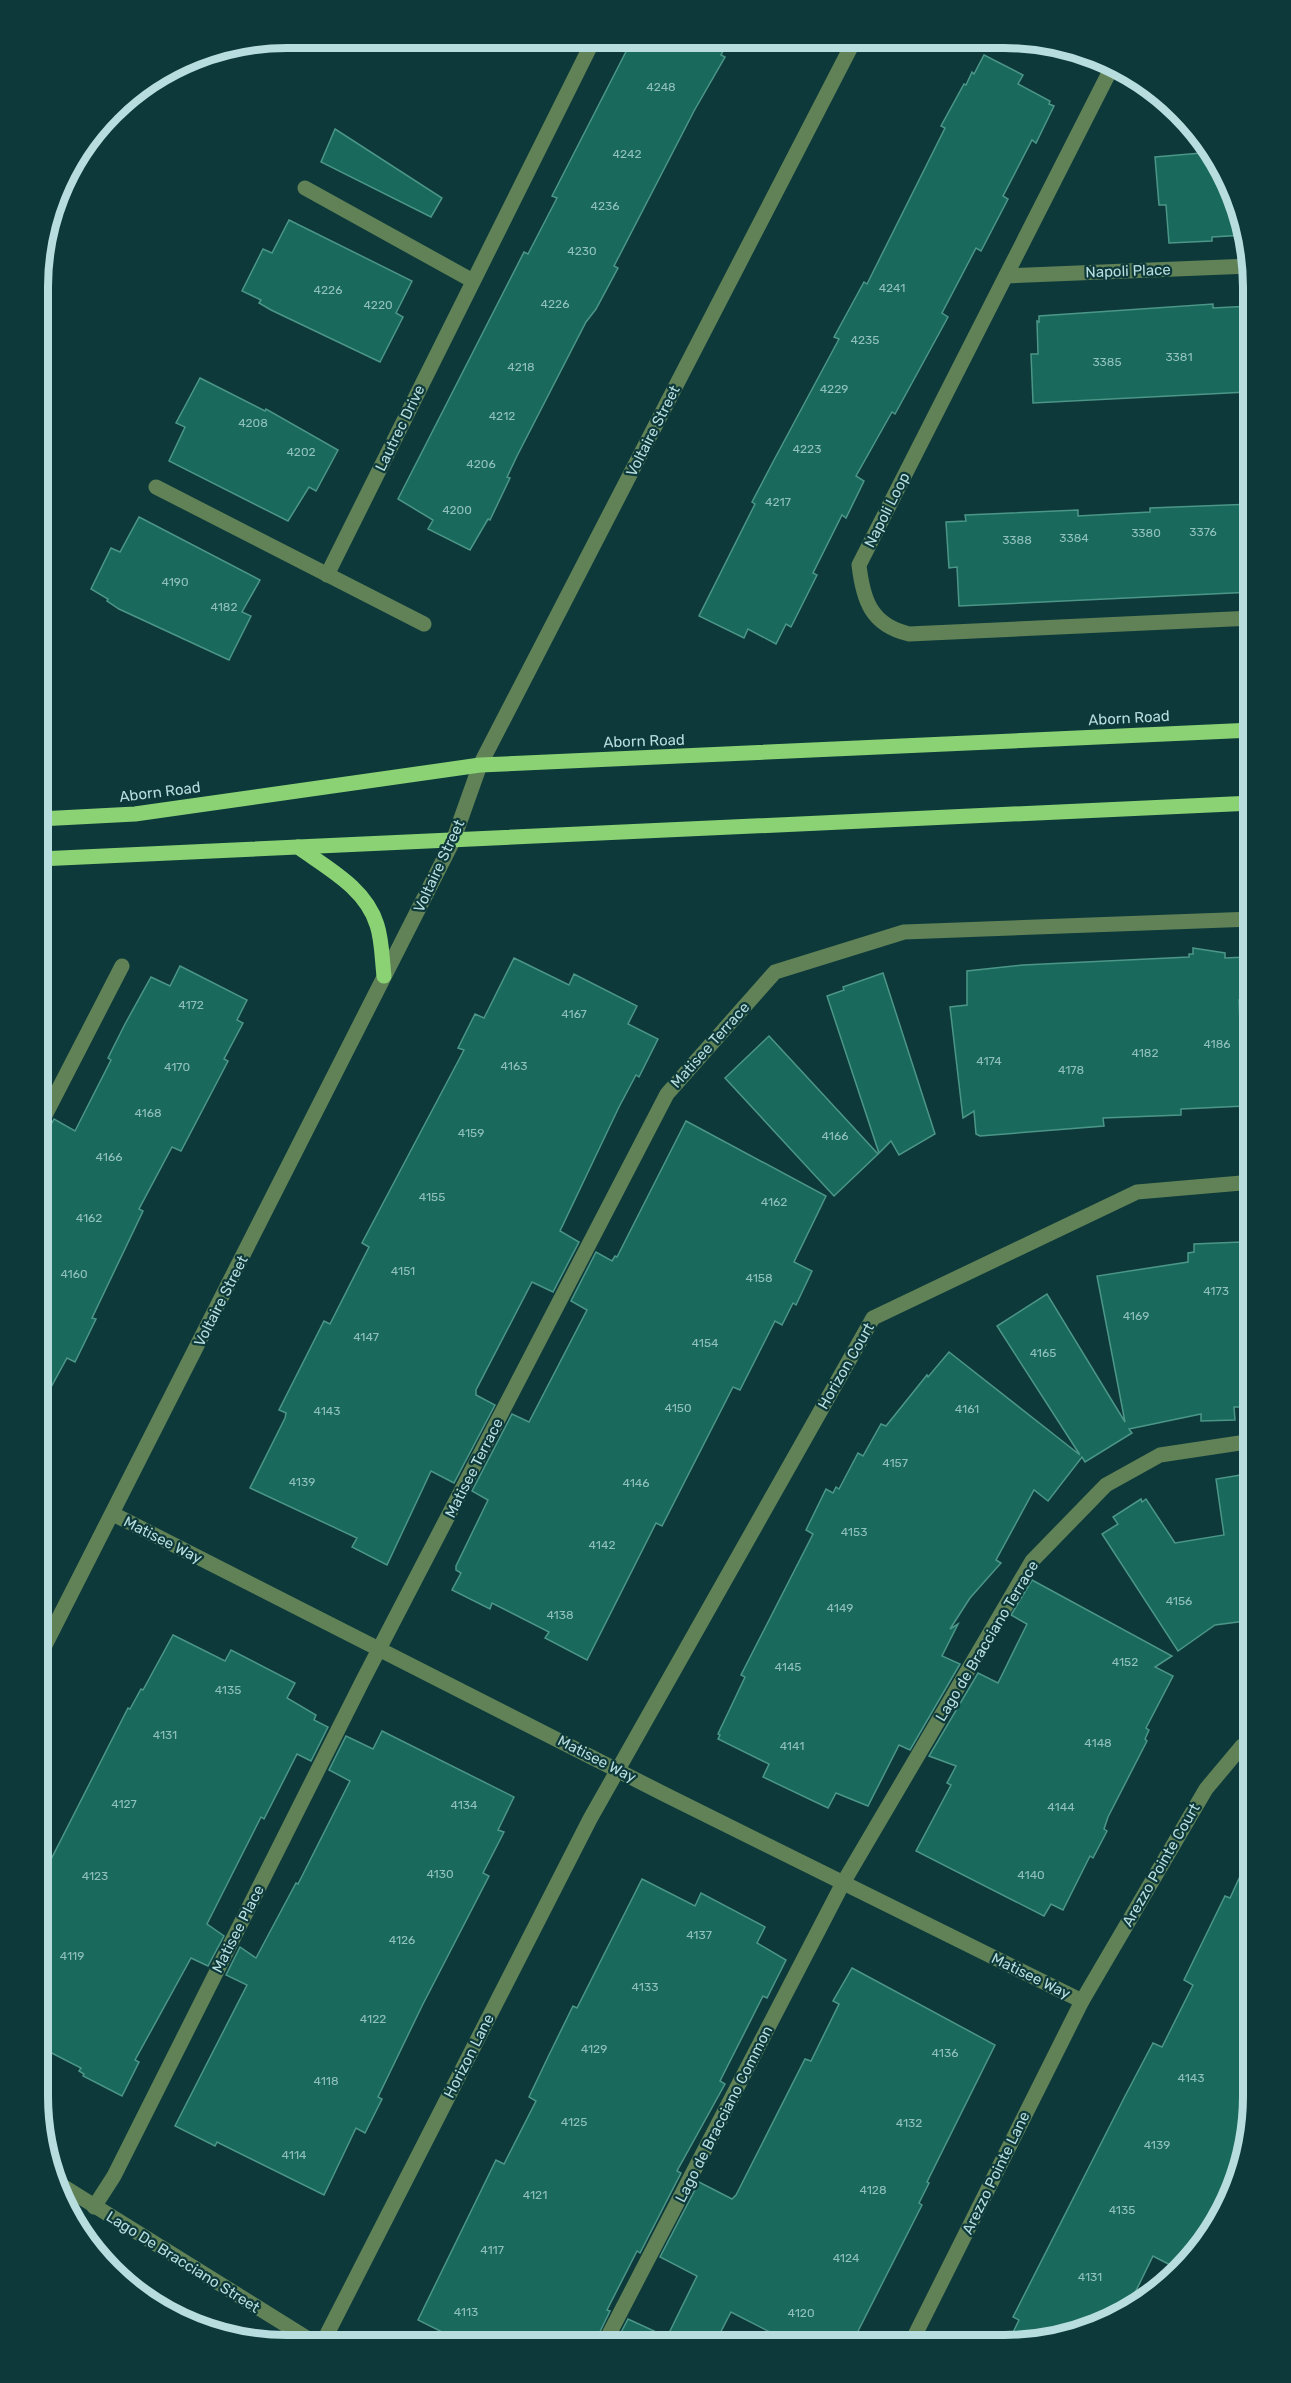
<svg xmlns="http://www.w3.org/2000/svg" width="1291" height="2383" font-family="Rubik,sans-serif">
<style>
.building{fill:#196a5c;stroke:#4c9687;stroke-width:1.5}
.lines{fill:none;stroke-linecap:round;stroke-linejoin:round}
.minor{stroke:#608256;stroke-width:15}
.major{stroke:#8ad274;stroke-width:15}
.labels{text-anchor:middle;dominant-baseline:central;stroke-width:4.5;stroke-linejoin:round;paint-order:stroke}
.number-label{font-size:12px;fill:#90c0be}
.street-label{font-size:15px;fill:#b7ddde;stroke:#0d393b}
.rim{fill:none;stroke:#b7ddde;stroke-width:8}
</style>
<rect width="100%" height="100%" fill="#0d393b"/>
<g class="building">
<path d="M632,40h97l-8,15 4,2 -31,54 -80,155 4,2 -22,41 -10,13 -69,134 -10,21 3,1 -20,42 -2,-1 -18,31 -42,-21 5,-9 -35,-21 126,-247 4,2 29,-56 -5,-2z"/>
<path d="M984,55l39,20 -5,9 32,17 -1,3 5,2 -18,37 -4,-3 -29,56 5,3 -27,52 -5,-3 -34,65 6,4 -53,97 -3,-2 -36,64 8,5 -18,37 -4,-3 -29,58 4,2 -26,52 -5,-3 -10,20 -28,-15 -4,9 -45,-22 56,-112 -3,-2 22,-42 65,-121 -5,-2 30,-55 3,2 78,-156 -4,-2 23,-42 2,1 6,-13 2,2z"/>
<path d="M335,129l107,69 -11,19 -110,-55z"/>
<path d="M1213,152l27,54 5,29 -33,2v4l-43,2 -3,-38h-7l-4,-48z"/>
<path d="M289,220l123,61 -16,32 7,4 -23,45 -109,-52 -12,-7 2,-3 -19,-9 21,-42 9,4z"/>
<path d="M1213,304v4l38,-2v8h2v75h-6v3l-214,11 -2,-49h7l-1,-33 2,1v-6z"/>
<path d="M200,378l65,33 1,-2 72,41 -22,41 -7,-4 -21,34 -119,-60 16,-34 -9,-4z"/>
<path d="M1253,504v88l-294,14 -2,-39 -8,1 -3,-46 20,-1 -1,-6 113,-5v6l72,-4v-4z"/>
<path d="M139,517l121,63 -18,32 9,4 -22,44 -110,-51 -12,-8 1,-2 -17,-10 20,-41 9,4z"/>
<path d="M1193,948l32,5v5l21,-1 2,43h-9l3,66 11,-1v38l-8,1v2l-64,3v6l-78,3 1,8 -124,10 -4,-2 -2,-23 -11,7 -13,-111 17,-2v-34l56,-6 166,-8v-3h4z"/>
<path d="M514,958l55,27 5,-11 63,32 -9,18 30,15 -19,38 -3,-2 -17,32 -59,124 19,11 -26,50 -21,-10 -56,108v5l19,10 -41,78 -23,-12 -44,94 -35,-18 5,-9 -107,-50 35,-70 1,-5 -7,-3 45,-89 6,3 39,-77 -7,-4 102,-193 -6,-2 17,-34 9,4z"/>
<path d="M180,966l67,34 -10,20 6,3 -19,36 4,2 -47,90 -9,-4 -33,62 4,2 -51,107 4,1 -21,43 -8,-4 -29,53 1,-274 8,-5 7,-13 21,12 36,-71 -3,-2 17,-34 26,-47 19,9z"/>
<path d="M883,973l52,161 -36,21 -8,-14 -12,12 -52,-157 17,-6 -1,-3z"/>
<path d="M769,1036l109,118 -44,42 -109,-118z"/>
<path d="M686,1121l140,75 -32,66 18,9 -16,34 -3,-2 -11,22 -7,-4 -35,69 -7,-3 -71,139 -6,-3 -69,137 -42,-22 4,-6 -57,-29 -2,6 -38,-19 9,-17 -5,-3v-4l32,-66 -16,-9 40,-77 17,8 58,-112 -16,-9 25,-49 16,9 3,-5 2,1z"/>
<path d="M1241,1242v8h4l8,157h-19l1,13 -34,1v-7l-72,15 3,4 -47,29 -3,-5 -34,44 -14,-11 -38,70 5,3 -31,35 -20,31 8,-5 -16,32 18,8 -50,86 -11,-5 -31,61 -32,-13 -8,15 -65,-31 6,-13 -51,-25 2,-4 -2,-1 27,-57 -4,-2 72,-141 -7,-4 20,-41 7,4 3,-6 3,2 19,-36 5,3 18,-32 5,2 41,-51 1,2 21,-25 131,103 -83,-129 50,-32 78,128 -28,-146 91,-14v-9l6,-1v-8z"/>
<path d="M1253,1473v147l-38,5 -37,26 -76,-117 16,-10 -5,-7 28,-18 1,3 4,-3 29,44 49,-8 -8,-56z"/>
<path d="M1032,1580l140,76 -17,11 18,9 -27,52 3,2 -4,9 2,2 -39,76 -4,12 3,2 -14,27 -3,-2 -27,54 -12,-6 -7,12 -128,-65 35,-66 -4,-2 9,-17 -27,-10 49,-83 20,10 29,-59 -16,-9z"/>
<path d="M173,1635l52,26 6,-11 64,33 -8,15 29,17 -2,5 14,7 -17,34 -14,-7 -33,65 -3,-2 -54,107 17,12 -16,30 -17,-8 -56,102 4,2 -17,34 -39,-20 1,-2 -5,-3 2,-3 -43,-22v-161l90,-177 2,1 11,-20 2,1z"/>
<path d="M382,1731l132,66 -16,33 6,2 -21,41 6,3 -67,130 -44,91 4,2 -17,34 -9,-5 -32,67 -107,-53 -2,4 -40,-20 72,-141 -21,-10 14,-28 16,11 40,-75 2,1 52,-103 -21,-11 17,-34 27,13z"/>
<path d="M1253,1848v265l-18,78 -33,57 -22,22 -27,-14 -26,53 -42,23 -78,13 12,-25 -6,-3 111,-219 29,-55 9,4 31,-62 -9,-5 41,-84 5,2z"/>
<path d="M642,1879l53,27 6,-13 64,34 -8,16 29,17 -19,38 -4,-2 -43,85 5,3 -48,87 4,2 -41,80 -3,-2 -30,59 3,1 -16,33h-128l-48,-24 78,-160 8,4 32,-63 -7,-4 19,-40 25,-51 4,2z"/>
<path d="M852,1968l143,77 -68,137 2,1 -10,20 3,2 -71,140h-56l-64,-33 -17,33 -99,-1 13,-25 39,18 30,-61 -37,-19 39,-75 33,17 4,-4 69,-136 6,2 28,-57 -6,-3z"/>
</g>
<g class="lines">
<g class="minor">
<path d="M1114,63l-255,502c4,35 12,60 50,69l344,-16"/>
<path d="M305,188l168,93"/>
<path d="M1006,276l244,-10"/>
<path d="M156,487l268,137"/>
<path d="M327,575l267,-536"/>
<path d="M39,1127l83,-161"/>
<path d="M113,1514l553,281 416,206"/>
<path d="M38,1659l415,-818 27,-76 374,-724"/>
<path d="M53,2180l262,163"/>
<path d="M94,2207l20,-31 248,-494 305,-588 108,-122 129,-40 349,-13"/>
<path d="M322,2344l268,-525 283,-501 264,-126 116,-10"/>
<path d="M604,2344l239,-461 189,-322 74,-76 54,-30 93,-14"/>
<path d="M910,2345l172,-344 124,-212 36,-43 11,-6"/>
</g>
<g class="major">
<path d="M39,819l96,-5 345,-49 773,-35"/>
<path d="M298,847c29,21 68,41 79,78 5,15 5,34 7,51"/>
<path d="M39,859l1214,-56"/>
</g>
</g>
<g class="labels">
<g class="number-label">
<text x="661" y="87">4248</text>
<text x="627" y="154">4242</text>
<text x="605" y="206">4236</text>
<text x="582" y="251">4230</text>
<text x="892" y="288">4241</text>
<text x="328" y="290">4226</text>
<text x="555" y="304">4226</text>
<text x="378" y="305">4220</text>
<text x="865" y="340">4235</text>
<text x="1179" y="357">3381</text>
<text x="1107" y="362">3385</text>
<text x="521" y="367">4218</text>
<text x="834" y="389">4229</text>
<text x="502" y="416">4212</text>
<text x="253" y="423">4208</text>
<text x="807" y="449">4223</text>
<text x="301" y="452">4202</text>
<text x="481" y="464">4206</text>
<text x="778" y="502">4217</text>
<text x="457" y="510">4200</text>
<text x="1203" y="532">3376</text>
<text x="1146" y="533">3380</text>
<text x="1074" y="538">3384</text>
<text x="1017" y="540">3388</text>
<text x="175" y="582">4190</text>
<text x="224" y="607">4182</text>
<text x="191" y="1005">4172</text>
<text x="574" y="1014">4167</text>
<text x="1217" y="1044">4186</text>
<text x="1145" y="1053">4182</text>
<text x="989" y="1061">4174</text>
<text x="514" y="1066">4163</text>
<text x="177" y="1067">4170</text>
<text x="1071" y="1070">4178</text>
<text x="148" y="1113">4168</text>
<text x="471" y="1133">4159</text>
<text x="835" y="1136">4166</text>
<text x="109" y="1157">4166</text>
<text x="432" y="1197">4155</text>
<text x="774" y="1202">4162</text>
<text x="89" y="1218">4162</text>
<text x="403" y="1271">4151</text>
<text x="74" y="1274">4160</text>
<text x="759" y="1278">4158</text>
<text x="1216" y="1291">4173</text>
<text x="1136" y="1316">4169</text>
<text x="366" y="1337">4147</text>
<text x="705" y="1343">4154</text>
<text x="1043" y="1353">4165</text>
<text x="678" y="1408">4150</text>
<text x="967" y="1409">4161</text>
<text x="327" y="1411">4143</text>
<text x="895" y="1463">4157</text>
<text x="302" y="1482">4139</text>
<text x="636" y="1483">4146</text>
<text x="854" y="1532">4153</text>
<text x="602" y="1545">4142</text>
<text x="1179" y="1601">4156</text>
<text x="840" y="1608">4149</text>
<text x="560" y="1615">4138</text>
<text x="1125" y="1662">4152</text>
<text x="788" y="1667">4145</text>
<text x="228" y="1690">4135</text>
<text x="165" y="1735">4131</text>
<text x="1098" y="1743">4148</text>
<text x="792" y="1746">4141</text>
<text x="124" y="1804">4127</text>
<text x="464" y="1805">4134</text>
<text x="1061" y="1807">4144</text>
<text x="440" y="1874">4130</text>
<text x="1031" y="1875">4140</text>
<text x="95" y="1876">4123</text>
<text x="699" y="1935">4137</text>
<text x="402" y="1940">4126</text>
<text x="72" y="1956">4119</text>
<text x="645" y="1987">4133</text>
<text x="373" y="2019">4122</text>
<text x="594" y="2049">4129</text>
<text x="945" y="2053">4136</text>
<text x="1191" y="2078">4143</text>
<text x="326" y="2081">4118</text>
<text x="574" y="2122">4125</text>
<text x="909" y="2123">4132</text>
<text x="1157" y="2145">4139</text>
<text x="294" y="2155">4114</text>
<text x="873" y="2190">4128</text>
<text x="535" y="2195">4121</text>
<text x="1122" y="2210">4135</text>
<text x="492" y="2250">4117</text>
<text x="846" y="2258">4124</text>
<text x="1090" y="2277">4131</text>
<text x="466" y="2312">4113</text>
<text x="801" y="2313">4120</text>
</g>
<g class="street-label">
<text transform="translate(1128 271) rotate(-2)">Napoli Place</text>
<text transform="translate(400 428) rotate(-64)">Lautrec Drive</text>
<text transform="translate(653 431) rotate(-63)">Voltaire Street</text>
<text transform="translate(887 510) rotate(-63)">Napoli Loop</text>
<text transform="translate(1129 718) rotate(-3)">Aborn Road</text>
<text transform="translate(644 741) rotate(-2)">Aborn Road</text>
<text transform="translate(160 792) rotate(-7)">Aborn Road</text>
<text transform="translate(439 866) rotate(-65)">Voltaire Street</text>
<text transform="translate(710 1045) rotate(-48)">Matisee Terrace</text>
<text transform="translate(221 1301) rotate(-63)">Voltaire Street</text>
<text transform="translate(846 1366) rotate(-60)">Horizon Court</text>
<text transform="translate(474 1468) rotate(-63)">Matisee Terrace</text>
<text transform="translate(163 1540) rotate(27)">Matisee Way</text>
<text transform="translate(987 1641) rotate(-59)">Lago de Bracciano Terrace</text>
<text transform="translate(597 1759) rotate(27)">Matisee Way</text>
<text transform="translate(1161 1865) rotate(-60)">Arezzo Pointe Court</text>
<text transform="translate(238 1929) rotate(-63)">Matisee Place</text>
<text transform="translate(1031 1976) rotate(26)">Matisee Way</text>
<text transform="translate(469 2056) rotate(-63)">Horizon Lane</text>
<text transform="translate(724 2114) rotate(-63)">Lago de Bracciano Common</text>
<text transform="translate(996 2173) rotate(-64)">Arezzo Pointe Lane</text>
<text transform="translate(183 2262) rotate(32)">Lago De Bracciano Street</text>
</g>
</g>
<path d="M0 0H1291V2383H0ZM287 48H1004A239 239 0 0 1 1243 287V2096A239 239 0 0 1 1004 2335H287A239 239 0 0 1 48 2096V287A239 239 0 0 1 287 48Z" fill="#0d393b" fill-rule="evenodd"/>
<path class="rim" d="M287 48H1004A239 239 0 0 1 1243 287V2096A239 239 0 0 1 1004 2335H287A239 239 0 0 1 48 2096V287A239 239 0 0 1 287 48Z"/>
</svg>
